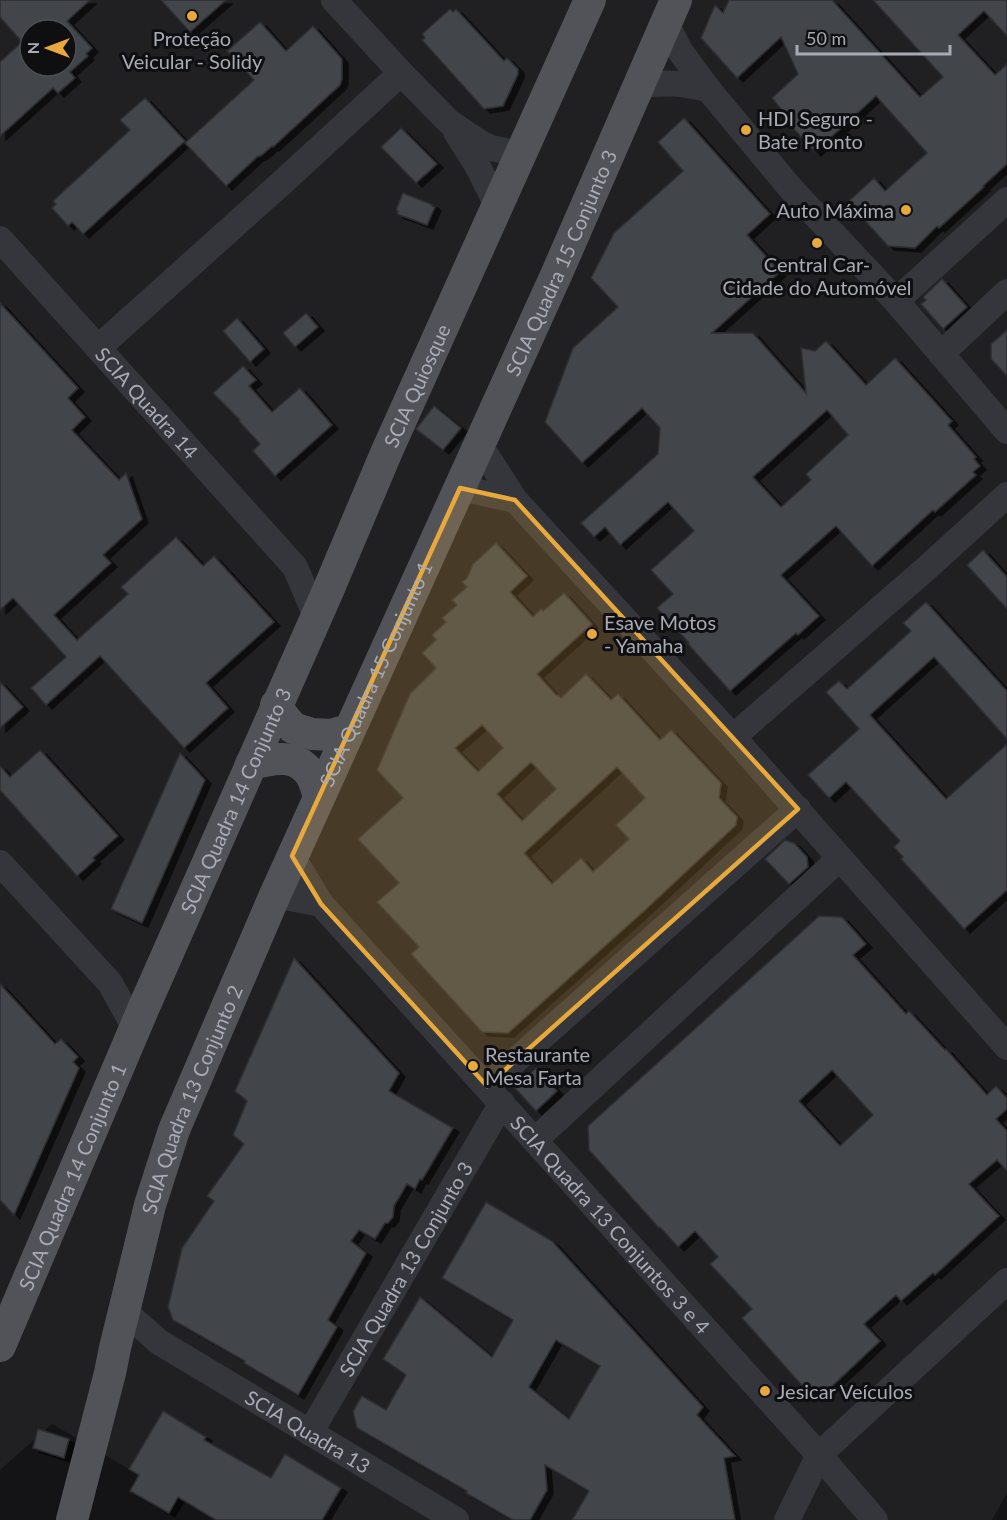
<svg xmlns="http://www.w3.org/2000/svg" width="1007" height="1520" font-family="Lato,sans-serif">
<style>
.built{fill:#202023;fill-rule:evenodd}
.building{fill:#434449;stroke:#2e2e32;stroke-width:1.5;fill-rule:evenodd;filter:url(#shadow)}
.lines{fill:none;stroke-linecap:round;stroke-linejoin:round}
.minor{stroke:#35363b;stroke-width:26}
.major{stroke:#525359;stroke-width:32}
.marked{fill:#e7a93b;fill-opacity:0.2;stroke:#e7a93b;stroke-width:4.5;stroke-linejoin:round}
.poi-dot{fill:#e7a93b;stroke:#0f0f11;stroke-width:2}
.labels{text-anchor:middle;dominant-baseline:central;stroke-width:6;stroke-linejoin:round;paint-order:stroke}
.poi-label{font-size:20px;fill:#a7abb5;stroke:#0f0f11;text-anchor:start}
.street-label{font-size:20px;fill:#a7abb5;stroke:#0f0f11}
</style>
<defs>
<filter id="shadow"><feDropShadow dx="6" dy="4" stdDeviation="0" flood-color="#0009"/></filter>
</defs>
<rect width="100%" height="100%" fill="#141416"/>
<path class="built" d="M0,0h1007v1493l-15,27h-776l-164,-96 -52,46zM30,30h36v36h-36z"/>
<g class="building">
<path d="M0,0h90l-23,21 25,27 -6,6 2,2 -18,16 5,6 -17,15 -5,-5 -53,48v-74l22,-20 -22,-25zM30,30h36v38l-2,-2h-34z"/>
<path d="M161,0h65l-36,32z"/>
<path d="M729,0h103l88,97 23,-20 -70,-77h134v36l-23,-25 -26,24 37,40 12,-11v100l-24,22 1,1 -45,41 -2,-2 -22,22 -27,-2 -40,-44 26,-24 11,13 42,-38 -51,-57 -61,56 -32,-35 3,-2 -14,-17 26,-24 -17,-37 -44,41 -36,-40 14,-33 8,8z"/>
<path d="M450,9l3,3 3,-3 48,52 3,-3 11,11v5l-15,32 -19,3 -62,-69 3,-2 -3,-4z"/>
<path d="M260,22l26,29 27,-25 29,33v20l-2,6 -67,62 -1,-1 -10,9 -5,2 -31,29 -41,-43 69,-63 -27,-29z"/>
<path d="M145,98l40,43 -102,93 -11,-12 -4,4 -16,-18 4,-4 -3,-3 77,-71 -10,-10z"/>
<path d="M684,118l86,96 -23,21 33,37 -68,61h41l53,60 -5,-45 14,3 11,-10 40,44 29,-27 57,63 -4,4 28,32 -2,2 6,7 -7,6 3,3 -41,37 -2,-2 -61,56 -36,-40 -55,49 38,41 -21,19 -2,-2 -66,58 -42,-47 1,-1 -32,-35 16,-14 -22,-24 43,-39 -26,-29 -48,43 -15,-18 -11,10 -13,-14 77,-69 2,-26 -18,-20 -60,55 -37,-41 28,-74 45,-41 -27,-29 23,-45 69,-62 -25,-29zM827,410l21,25 -42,39 5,6 -30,27 -28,-30z"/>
<path d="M401,128l36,36 -21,19 -35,-36z"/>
<path d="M403,193l30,12 -1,1 3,1 -8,18 -30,-11 1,-3 -2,-1z"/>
<path d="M942,279l25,28 -24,22 -22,-25 5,-4 -3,-3z"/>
<path d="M0,303l78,85 -10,10 17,19 -13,13 47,50 7,-7 16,46 -39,36 8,8 -57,52 23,25 51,-46 -7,-7 55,-50 27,29 11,-10 60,66 -68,61 22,25 -44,40 -84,-92 -54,49 -15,-17 35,-31 -53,-59 -13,12z"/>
<path d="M306,313l12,14 -23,20 -12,-14z"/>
<path d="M237,318l27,31 -14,13 -27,-31z"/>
<path d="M1007,330v46l-16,-17v-15z"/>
<path d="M243,366l13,14 -7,6 23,26 28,-24 32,37 -57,51 -22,-25 7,-7 -21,-23 1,-1 -27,-27z"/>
<path d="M434,406l27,22 -18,22 -27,-21z"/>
<path d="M496,543l31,33 -17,16 23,25 8,-8 2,2 21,-18 28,31 -55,50 20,22 1,-1 3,3 25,-24 25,26 7,-6 42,46 11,-10 50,53 -2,15 18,19 -1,8 -91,85 -137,123 -26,-1 -71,-78 8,-7 -42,-45 22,-19 -41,-44 45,-41 -26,-28 33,-76 26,-26 -14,-15 14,-13 -4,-5 14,-13 -4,-4 15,-13 -5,-5 15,-13 -5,-5 5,-4 6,-14zM482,725l21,23 -25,24 -23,-24zM531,762l25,27 -34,32 -25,-27zM617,767l28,31 -29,27 13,14 -36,33 -12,-14 -29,26 -28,-31z"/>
<path d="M983,550l24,27v32l-40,-44z"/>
<path d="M926,602l81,89v48l-73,-82 -64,58 76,84 61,-55v146l-43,39 -63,-70 2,-2 -9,-10 6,-6 -54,-59 -17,16 -21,-23 51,-46 -33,-37 13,-11 8,8 64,-58 -8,-8z"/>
<path d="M0,682l23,25 -23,21z"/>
<path d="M40,750l78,86 -25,22 2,2 -18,16 -77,-86v-24l10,11z"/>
<path d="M180,753l25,27 -63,143 -31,-14z"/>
<path d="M785,840l9,3 13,14 1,10 -19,17 -24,-25z"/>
<path d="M819,916l23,1 24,27 -13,11 53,59 3,-3 36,39 1,-1 41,46 9,-9 11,12v11l-11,10 11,12v40l-10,-11 -28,24 30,32 -64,59 -2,-2 -32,28 -5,-6 -32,29 16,17 -52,49h-22l-64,-72 10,-9 -42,-45 8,-7 -23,-26 -17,16 -18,-20 -1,1 -70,-78 -1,-24zM832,1070l41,45 -33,31 -41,-45z"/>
<path d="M294,958l105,115 -10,18 64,37 -31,52 -2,-1 -5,10 -8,-5 -13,22 -1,11 -5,6h-3l-10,16 -16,-9 -8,11 15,12 -38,67 9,7 -39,68 -54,-32 1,-2 -72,-41 -5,-13 14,-59 32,-47 -7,-5 37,-52 -11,-9 14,-34 -12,-10z"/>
<path d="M0,984l55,60 6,-5 17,18 -5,5 6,6 -65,147 -14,-15z"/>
<path d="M536,1068l21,23 -21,20 -21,-23z"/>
<path d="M486,1202l66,39 151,166 -6,8 38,41 -11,2 11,62h-163l17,-29 -44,-26 2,25 -17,30h-17l-47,-27 1,-2 -110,-63 -4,-17 9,-15 24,14 20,-35 -23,-16 37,-62 72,60 21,-37 -71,-42zM556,1340l44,26 -31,53 -40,-32z"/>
<path d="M163,1411l43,26 -2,3 67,38 14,-24 56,34 -19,32h-106l-38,-23 -9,16 -39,-22 9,-16 -10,-6z"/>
<path d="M38,1429l31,10 -5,19 -31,-10z"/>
</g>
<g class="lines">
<g class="minor">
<path d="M334,0l67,73 48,49 33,22 9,4 29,6"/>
<path d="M666,23l14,28 28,38 84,101 104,111 111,130"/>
<path d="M639,85c27,-3 42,-2 69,4"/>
<path d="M456,132l21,33 20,40"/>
<path id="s1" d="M0,239l295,328 21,49"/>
<path d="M896,301l111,-101"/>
<path d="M99,347l186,-167 116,-107"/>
<path d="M941,354l66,-62"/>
<path d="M479,444l36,56 218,237 274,310"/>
<path d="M460,488l55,12"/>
<path d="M733,737l196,-171 78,-71"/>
<path id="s2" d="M292,856l29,48 498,551 56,65"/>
<path d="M0,863l110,120 25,45"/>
<path d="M275,895l46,9"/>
<path d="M487,1086l311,-277"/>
<path d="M535,1140l305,-282"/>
<path id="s3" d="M125,1312l34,30 297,178"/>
<path id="s4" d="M310,1433l192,-330"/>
<path d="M787,1520l32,-65 188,-174"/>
</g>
<g class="major">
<path d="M276,705l7,11 10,12 19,6 19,1 18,-5"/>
<path d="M251,764c23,-6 49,-12 62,15 3,6 4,13 6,18"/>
<path id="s5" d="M0,1346l144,-339 183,-414 60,-142 203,-451"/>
<path id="s6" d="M72,1520l38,-147 5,-25 35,-143 24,-75 101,-235 282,-622 119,-273"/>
</g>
</g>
<path class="marked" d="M460,488l55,12 283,309 -311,277 -166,-182 -29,-48z"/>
<g class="poi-dot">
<circle cx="192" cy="16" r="6"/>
<circle cx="746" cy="130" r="6"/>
<circle cx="906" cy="210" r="6"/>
<circle cx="817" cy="243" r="6"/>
<circle cx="592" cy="634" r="6"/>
<circle cx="473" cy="1066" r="6"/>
<circle cx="765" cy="1391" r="6"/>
</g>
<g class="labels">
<g class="poi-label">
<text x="192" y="38" text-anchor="middle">Proteção<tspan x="192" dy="23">Veicular - Solidy</tspan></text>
<text x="758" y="118">HDI Seguro -<tspan x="758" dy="23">Bate Pronto</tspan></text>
<text x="894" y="210" text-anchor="end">Auto Máxima</text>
<text x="817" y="264" text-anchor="middle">Central Car-<tspan x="817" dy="23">Cidade do Automóvel</tspan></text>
<text x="604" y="622">Esave Motos<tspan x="604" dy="23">- Yamaha</tspan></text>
<text x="485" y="1054">Restaurante<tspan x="485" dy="23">Mesa Farta</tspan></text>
<text x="777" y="1391">Jesicar Veículos</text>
</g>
<g class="street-label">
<text stroke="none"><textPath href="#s6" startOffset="1353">SCIA Quadra 15 Conjunto 3</textPath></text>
<text stroke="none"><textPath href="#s5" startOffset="1047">SCIA Quiosque</textPath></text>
<text stroke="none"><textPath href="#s1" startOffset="220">SCIA Quadra 14</textPath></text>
<text stroke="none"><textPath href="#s6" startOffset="902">SCIA Quadra 15 Conjunto 1</textPath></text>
<text stroke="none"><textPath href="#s5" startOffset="594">SCIA Quadra 14 Conjunto 3</textPath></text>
<text stroke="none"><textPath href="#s6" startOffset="438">SCIA Quadra 13 Conjunto 2</textPath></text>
<text stroke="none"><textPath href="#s5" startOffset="184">SCIA Quadra 14 Conjunto 1</textPath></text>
<text stroke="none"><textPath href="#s2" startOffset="488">SCIA Quadra 13 Conjuntos 3 e 4</textPath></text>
<text stroke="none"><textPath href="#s4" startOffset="190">SCIA Quadra 13 Conjunto 3</textPath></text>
<text stroke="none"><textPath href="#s3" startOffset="219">SCIA Quadra 13</textPath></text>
</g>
</g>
<g transform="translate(48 48) rotate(270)"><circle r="28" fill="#0f0f11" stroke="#4c4d53" stroke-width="1.5"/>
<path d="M0-4.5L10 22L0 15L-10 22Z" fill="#e7a93b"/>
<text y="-9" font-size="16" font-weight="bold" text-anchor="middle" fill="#a7abb5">N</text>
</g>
<path d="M797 45v9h153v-9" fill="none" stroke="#a7abb5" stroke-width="3"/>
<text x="806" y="45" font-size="18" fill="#a7abb5" stroke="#0f0f11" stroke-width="4.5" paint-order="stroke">50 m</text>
</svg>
